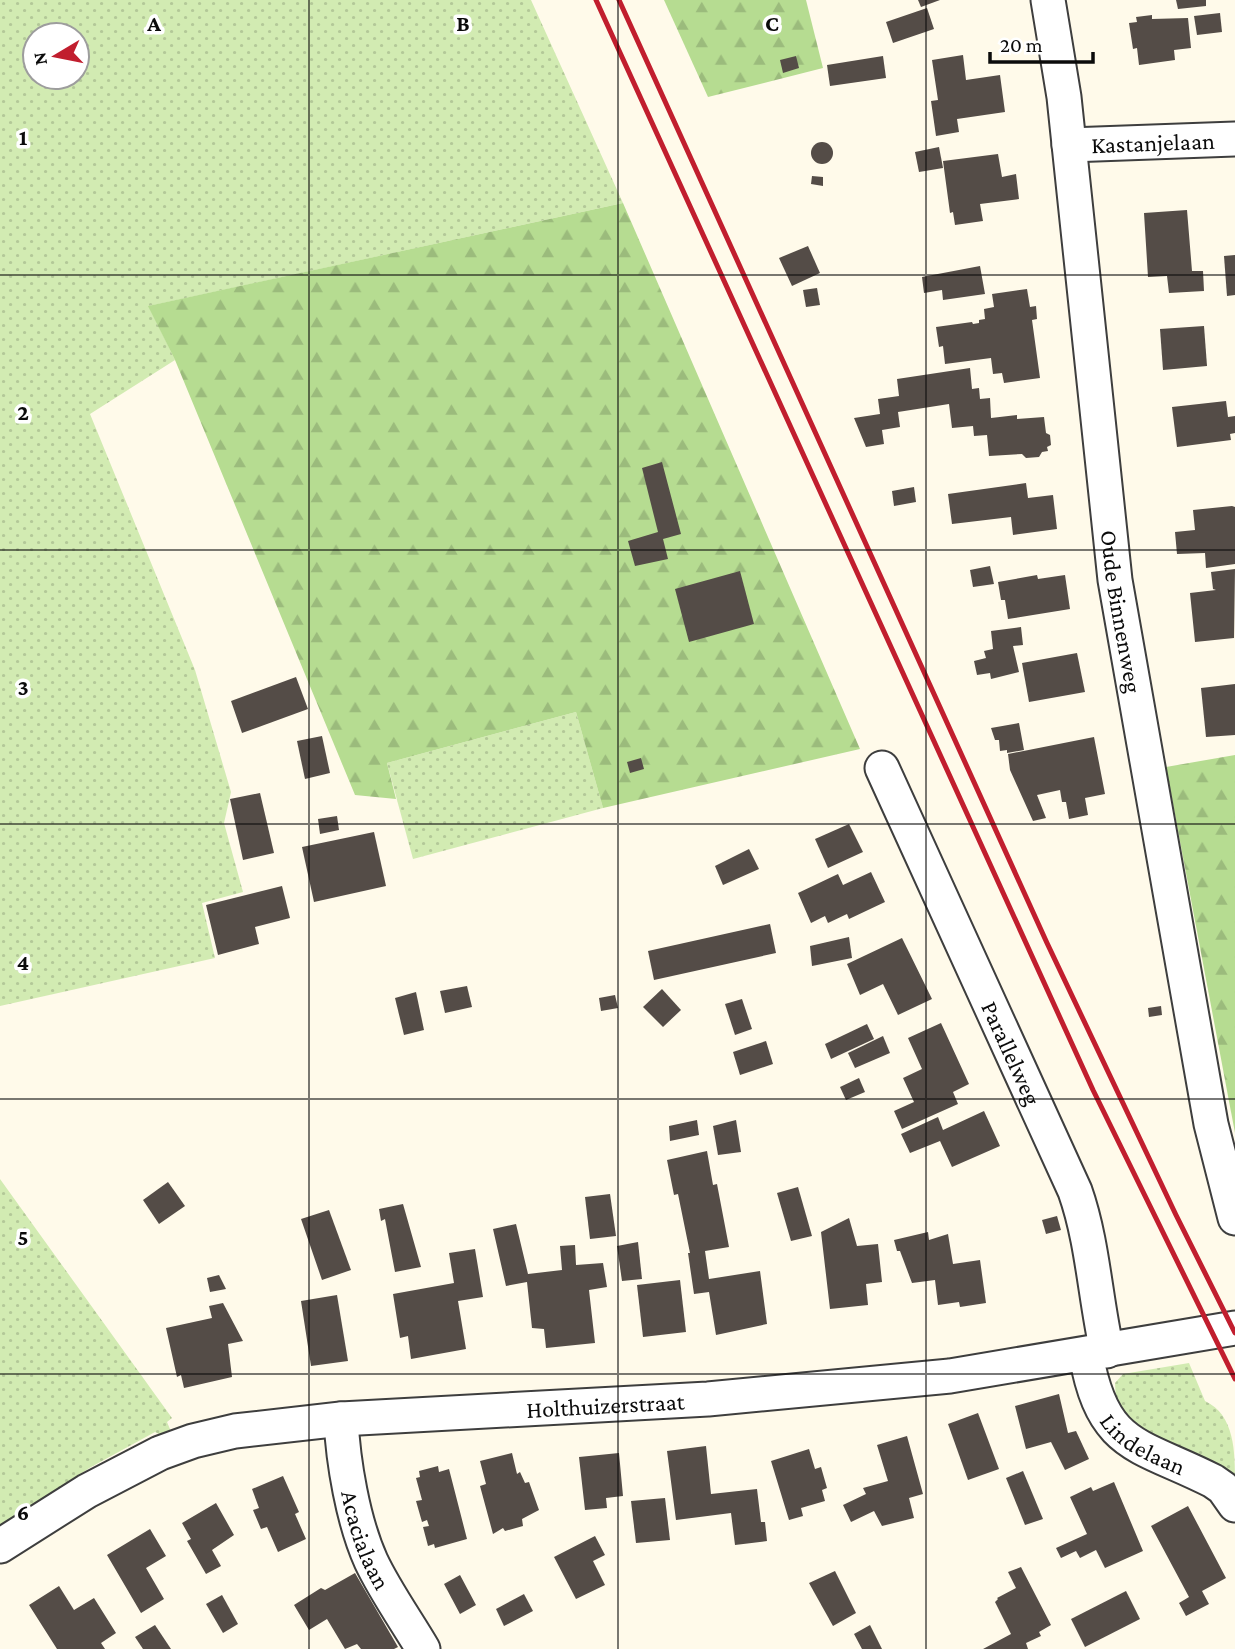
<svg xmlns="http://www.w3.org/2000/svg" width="1235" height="1649" font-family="'Crimson Pro',serif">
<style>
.grass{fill:url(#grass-dots);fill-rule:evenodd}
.forest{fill:url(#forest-firs)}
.building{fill:#544c47}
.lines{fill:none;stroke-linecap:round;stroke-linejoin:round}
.street-casing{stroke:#3e3e3e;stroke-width:37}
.street{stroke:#fff;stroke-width:33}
.rail{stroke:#c11e2e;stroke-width:5}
.grid{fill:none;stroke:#0b0b0b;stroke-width:2;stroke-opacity:0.55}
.labels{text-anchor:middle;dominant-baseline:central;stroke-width:7;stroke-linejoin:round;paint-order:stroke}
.street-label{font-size:24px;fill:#0b0b0b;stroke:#fff}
.grid-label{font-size:23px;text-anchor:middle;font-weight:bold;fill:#0b0b0b;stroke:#fff;stroke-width:7;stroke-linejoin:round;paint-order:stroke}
</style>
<defs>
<pattern id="grass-dots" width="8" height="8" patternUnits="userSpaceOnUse" patternTransform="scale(1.75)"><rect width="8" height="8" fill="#d2ebb2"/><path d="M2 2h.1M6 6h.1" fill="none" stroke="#b3c898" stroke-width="1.8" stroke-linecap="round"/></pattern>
<pattern id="forest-firs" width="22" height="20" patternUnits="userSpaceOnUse" patternTransform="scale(1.75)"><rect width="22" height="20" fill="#b6dc91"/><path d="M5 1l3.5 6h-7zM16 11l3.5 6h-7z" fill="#9bbb7c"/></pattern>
</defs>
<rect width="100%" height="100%" fill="#fffaea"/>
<g class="grass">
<path d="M0,0h531l92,203 -474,103 26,54 -85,54 105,256 36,122 -7,31 19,69 -41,11 13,55 -215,48zM35,35h42v42h-42z"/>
<path d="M576,712l27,96 -190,51 -26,-96z"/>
<path d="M0,1179l172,239 -5,4 5,12 -11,1 -6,-3 -64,35 -91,59z"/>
<path d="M1189,1363l16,38c30,14 30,51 30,82l-109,-62 -10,-21 -1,-17 8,-9z"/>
</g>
<g class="forest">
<path d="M664,0h142l17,68 -115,29z"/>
<path d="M623,203l237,546 -257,59 -27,-96 -189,51 9,36 -41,-4 -180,-435 -27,-54z"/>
<path d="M1235,755v378l-69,-366z"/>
</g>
<g class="building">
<path d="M918,0h22l-19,7z"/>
<path d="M1176,0h30v6l-28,3z"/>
<path d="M927,8l7,21 -41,14 -7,-21z"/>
<path d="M1220,13l2,19 -25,3 -3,-19z"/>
<path d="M1152,15v4l36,-1 3,30 -17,2 1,10 -36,5 -2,-17 -4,1 -4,-26 8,-1 -1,-5z"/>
<path d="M963,55l3,25 34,-5 5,37 -48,7 2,13 -23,4 -5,-35 7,-1 -6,-40z"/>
<path d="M796,56l3,12 -16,5 -3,-13z"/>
<path d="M883,56l3,22 -56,8 -3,-21z"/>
<circle cx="822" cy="153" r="11"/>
<path d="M939,147l4,21 -24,4 -4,-20z"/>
<path d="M998,154l4,23 14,-3 3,25 -39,5 3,17 -28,4 -2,-13 -3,1 -7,-52z"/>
<path d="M812,176l11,1v9l-12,-2z"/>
<path d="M1187,210l5,61h11l1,20 -35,2 -2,-17 -19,1 -4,-64z"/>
<path d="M808,246l12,27 -28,13 -13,-28z"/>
<path d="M1235,255v40l-8,1 -3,-40z"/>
<path d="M980,266l5,28 -42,6 -1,-10 -18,3 -2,-16z"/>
<path d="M817,288l3,17 -14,2 -3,-17z"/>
<path d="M1027,289l3,18 6,-1 1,13 -5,1 8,58 -36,5 -2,-10 -9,1 -2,-16 -46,6 -2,-18 -4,1 -3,-20 36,-5 1,2 6,-1v-3l6,-1 -1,-10 10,-2 -2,-13z"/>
<path d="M1204,326l3,40 -44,4 -3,-41z"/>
<path d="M970,368l2,21 7,-1 1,11 10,-1 1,20 26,-3v4l27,-2 2,16 4,2 1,10 -4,2 1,4 -6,1 -3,5 -13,1 -4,-4 -33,2 -2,-21 -13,1 -1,-10 -21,2 -3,-24 -51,8 2,15 -18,3 2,14 -18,3 -12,-29 26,-4 -2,-15 21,-3 -2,-17z"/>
<path d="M1226,401l2,16 7,-1v17l-5,1 1,6 -54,7 -5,-40z"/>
<path d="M662,462l19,72 -18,5 5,20 -33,7 -7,-25 30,-9 -16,-64z"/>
<path d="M1026,483l2,15 25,-3 4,34 -44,6 -2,-18 -59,7 -4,-30z"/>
<path d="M914,487l2,15 -22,4 -2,-15z"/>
<path d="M1232,506l3,1v57l-29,4 -1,-15 -28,1 -2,-22 20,-2 -2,-20z"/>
<path d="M990,566l4,18 -21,3 -3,-17z"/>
<path d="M1235,569l-1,69 -39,4 -5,-49 26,-3 -3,-1 -2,-17z"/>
<path d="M740,571l14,53 -65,18 -14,-53z"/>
<path d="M1037,575l1,4 27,-4 5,34 -62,10 -3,-19h-4l-3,-18z"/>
<path d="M1021,627l2,18 -10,1 6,26 -28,7 -1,-6 -13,2 -3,-14 12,-3 -2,-7 9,-2 -2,-18z"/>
<path d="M1077,653l8,39 -56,10 -7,-39z"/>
<path d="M296,677l12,32 -66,24 -11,-32z"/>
<path d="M1235,684v51l-29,2 -5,-49z"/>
<path d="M1019,723l5,27 -17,3v-3l-7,1 -1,-11h-4l-4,-12z"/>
<path d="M322,736l8,37 -25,6 -8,-38z"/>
<path d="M1094,737l11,57 -20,4 3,17 -19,4 -3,-17h-4l-2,-12 -23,5 9,23 -13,3 -23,-51 -2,-16z"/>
<path d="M641,758l3,11 -14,4 -3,-11z"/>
<path d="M260,793l14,60 -31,7 -13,-61z"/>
<path d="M337,816l2,14 -19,4 -2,-15z"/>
<path d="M849,824l14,28 -35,16 -13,-29z"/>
<path d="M374,832l12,54 -72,16 -12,-55z"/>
<path d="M749,849l10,20 -36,16 -8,-19z"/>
<path d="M871,872l14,30 -36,17 -2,-5 -19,9 -3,-7 -14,7 -13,-30 40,-19 5,11z"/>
<path d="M282,886l8,32 -35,9 4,17 -41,11 -12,-50z"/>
<path d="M770,924l6,29 -122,27 -6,-29z"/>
<path d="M849,937l3,21 -40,8 -2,-20z"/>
<path d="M902,938l30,61 -34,16 -15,-31 -23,11 -13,-31z"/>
<path d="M467,986l5,21 -27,6 -5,-22z"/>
<path d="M662,989l19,21 -18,17 -20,-20z"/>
<path d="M416,992l8,38 -20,5 -9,-37z"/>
<path d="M615,995l3,13 -17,3 -2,-13z"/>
<path d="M742,999l10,30 -17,6 -10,-31z"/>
<path d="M1161,1006l1,9 -13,2 -1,-9z"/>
<path d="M941,1023l28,61 -16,8 5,12 -56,25 -8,-18 20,-9 -11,-24 19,-9 -14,-31z"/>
<path d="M867,1024l7,15 -43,20 -6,-15z"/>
<path d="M883,1036l7,17 -35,15 -7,-15z"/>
<path d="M766,1041l7,23 -33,11 -7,-23z"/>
<path d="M859,1078l6,14 -19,8 -6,-13z"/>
<path d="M984,1111l16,35 -48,21 -12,-26 -30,12 -9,-19 37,-17 5,13z"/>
<path d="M697,1120l2,15 -29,6 -1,-15z"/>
<path d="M736,1120l5,32 -23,3 -5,-29z"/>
<path d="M707,1151l6,34 4,-1 12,63 -24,4 4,28 51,-8 7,53 -51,11 -7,-43 -15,2 -6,-41h2l-12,-59 -4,1 -7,-35z"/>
<path d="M168,1182l17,24 -26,18 -16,-24z"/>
<path d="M798,1187l14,49 -21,5 -14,-48z"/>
<path d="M610,1194l6,42 -26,3 -5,-42z"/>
<path d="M403,1204l18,63 -26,5 -10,-53 -4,2 -2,-12z"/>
<path d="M329,1210l22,60 -29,10 -21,-61z"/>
<path d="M1057,1216l4,14 -15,4 -4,-14z"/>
<path d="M849,1218l8,28 21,-2 4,38 -16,2 2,21 -38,4 -9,-77z"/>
<path d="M516,1224l12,50 34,-4 -2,-24 15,-1 1,20 27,-2 4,24 -18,3 6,53 -49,5 -2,-19 -12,-1 -5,-46 -21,4 -13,-57z"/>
<path d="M928,1232l1,8 19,-6 5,30 27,-4 6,43 -26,4 -1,-5 -21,3 -3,-25 -23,3 -12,-32h-3l-3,-11z"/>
<path d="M638,1242l4,37 -20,2 -5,-35z"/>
<path d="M475,1249l8,48 -25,4 8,48 -55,10 -3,-23 -8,2 -7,-44 61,-11 -5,-30z"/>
<path d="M219,1275l7,14 -16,3 -3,-14z"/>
<path d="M680,1280l6,52 -43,5 -6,-52z"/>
<path d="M337,1295l11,66 -37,5 -10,-65z"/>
<path d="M223,1303l20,38 -15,3 4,33 -48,11 -3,-13 -4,2 -11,-49 46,-10 -3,-12z"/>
<path d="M1059,1394l9,39 8,-2 13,28 -24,11 -14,-28 -25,7 -11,-43z"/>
<path d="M978,1413l21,56 -31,11 -20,-56z"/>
<path d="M907,1436l16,58 -14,4 5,20 -32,8 -8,-15 -23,11 -8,-17 23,-11 -3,-6 25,-7 -11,-36z"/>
<path d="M706,1446l5,48 46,-5 4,33h4l2,19 -32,4 -4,-32 -55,7 -9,-69z"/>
<path d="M809,1449l6,20 6,-2 6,21 -5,2 3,11 -24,7 2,8 -14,4 -18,-59z"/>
<path d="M512,1453l5,21 3,-2 5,11 4,-1 10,28 -17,9 1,7 -18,5 -2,-3 -10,6 -13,-48 6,-2 -6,-23z"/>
<path d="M619,1453l4,43 -17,2 1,10 -22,2 -6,-53z"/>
<path d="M438,1466l1,6 10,-3 18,70 -32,9 -1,-4 -6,2 -5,-19 6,-1 -2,-6 -5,2 -6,-21 6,-1 -6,-22 4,-1 -1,-6z"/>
<path d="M1023,1471l20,48 -18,6 -19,-47z"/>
<path d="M283,1476l16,36 -4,2 11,25 -28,13 -11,-25 -6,2 -8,-19 6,-2 -7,-19z"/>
<path d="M1114,1482l29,69 -38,17 -9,-18 -16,8 -4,-7 -15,7 -5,-10 31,-14 -17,-37 21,-10 2,4z"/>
<path d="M665,1498l5,42 -34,3 -5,-42z"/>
<path d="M216,1503l18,32 -22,15 9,16 -15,8 -19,-33 4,-2 -9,-16z"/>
<path d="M1188,1506l38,72 -24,13 7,13 -23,12 -7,-13 10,-6 -38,-71z"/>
<path d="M150,1529l16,27 -20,12 18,31 -23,14 -34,-58z"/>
<path d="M595,1536l10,19 -12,6 12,24 -29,14 -22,-42z"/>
<path d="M1021,1567l30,58 -12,7 2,4 -15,7 2,6h-45l28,-15 -16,-32 3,-3 -1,-1 19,-10 -8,-16z"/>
<path d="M835,1571l21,42 -23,13 -24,-43z"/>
<path d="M355,1573l43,74 -4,2h-33l-4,-5 -12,5 -18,-30 -18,11 -15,-25 27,-17 4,2z"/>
<path d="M460,1575l16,30 -16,9 -16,-30z"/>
<path d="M59,1586l15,24 20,-12 22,35 -15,10 4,6h-48l-28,-44z"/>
<path d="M1126,1591l14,28 -55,28 -14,-28z"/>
<path d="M524,1594l9,17 -29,15 -8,-17z"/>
<path d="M222,1595l16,29 -15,9 -17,-29z"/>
<path d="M155,1625l16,24h-28l-8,-12z"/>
<path d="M870,1625l12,24h-20l-8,-15z"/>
</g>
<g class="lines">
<defs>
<g id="street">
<path id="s1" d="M1048,0l16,97 51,483 96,544 24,94"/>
<path id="s2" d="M1069,145l166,-6"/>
<path id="s3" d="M882,768l193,423c18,51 20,107 32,160"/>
<path id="s4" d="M1086,1355c17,94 52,88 127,126l10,7 12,17"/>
<path id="s5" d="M341,1419c2,43 12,102 30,142 14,30 35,59 52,88"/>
<path id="s6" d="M0,1546l87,-55 73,-38 33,-12 42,-10 106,-12 367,-20 242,-23 285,-48"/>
</g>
</defs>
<use href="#street" class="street-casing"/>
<use href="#street" class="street"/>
<g class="rail">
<path d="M596,0l497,1090 142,289"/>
<path d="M619,0l428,943 129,272 59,118"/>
</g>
</g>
<path class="grid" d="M309,0v1649M618,0v1649M926,0v1649M0,275h1235M0,550h1235M0,824h1235M0,1099h1235M0,1374h1235"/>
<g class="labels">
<g class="street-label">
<text stroke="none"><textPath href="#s2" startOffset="84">Kastanjelaan</textPath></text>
<text stroke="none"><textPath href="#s1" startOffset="616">Oude Binnenweg</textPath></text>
<text stroke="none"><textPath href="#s3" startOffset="313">Parallelweg</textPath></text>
<text stroke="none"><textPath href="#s6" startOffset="635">Holthuizerstraat</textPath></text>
<text stroke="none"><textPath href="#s4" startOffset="112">Lindelaan</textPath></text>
<text stroke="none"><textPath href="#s5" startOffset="124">Acacialaan</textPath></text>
</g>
</g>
<g class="grid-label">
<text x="154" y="31">A</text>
<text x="463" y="31">B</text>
<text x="772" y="31">C</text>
<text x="23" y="145">1</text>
<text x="23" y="420">2</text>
<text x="23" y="695">3</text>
<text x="23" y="970">4</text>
<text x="23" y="1245">5</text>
<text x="23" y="1520">6</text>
</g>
<g transform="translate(56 56) rotate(260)"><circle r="33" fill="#ffffff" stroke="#9d9d9d" stroke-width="2"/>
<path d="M0-5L12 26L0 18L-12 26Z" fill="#c11e2e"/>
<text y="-10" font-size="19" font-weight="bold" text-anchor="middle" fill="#0b0b0b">N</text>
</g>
<path d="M990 52v10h103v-10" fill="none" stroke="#0b0b0b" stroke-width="3.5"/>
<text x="1000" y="52" font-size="21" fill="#0b0b0b" stroke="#ffffff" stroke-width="5" paint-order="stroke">20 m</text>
</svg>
